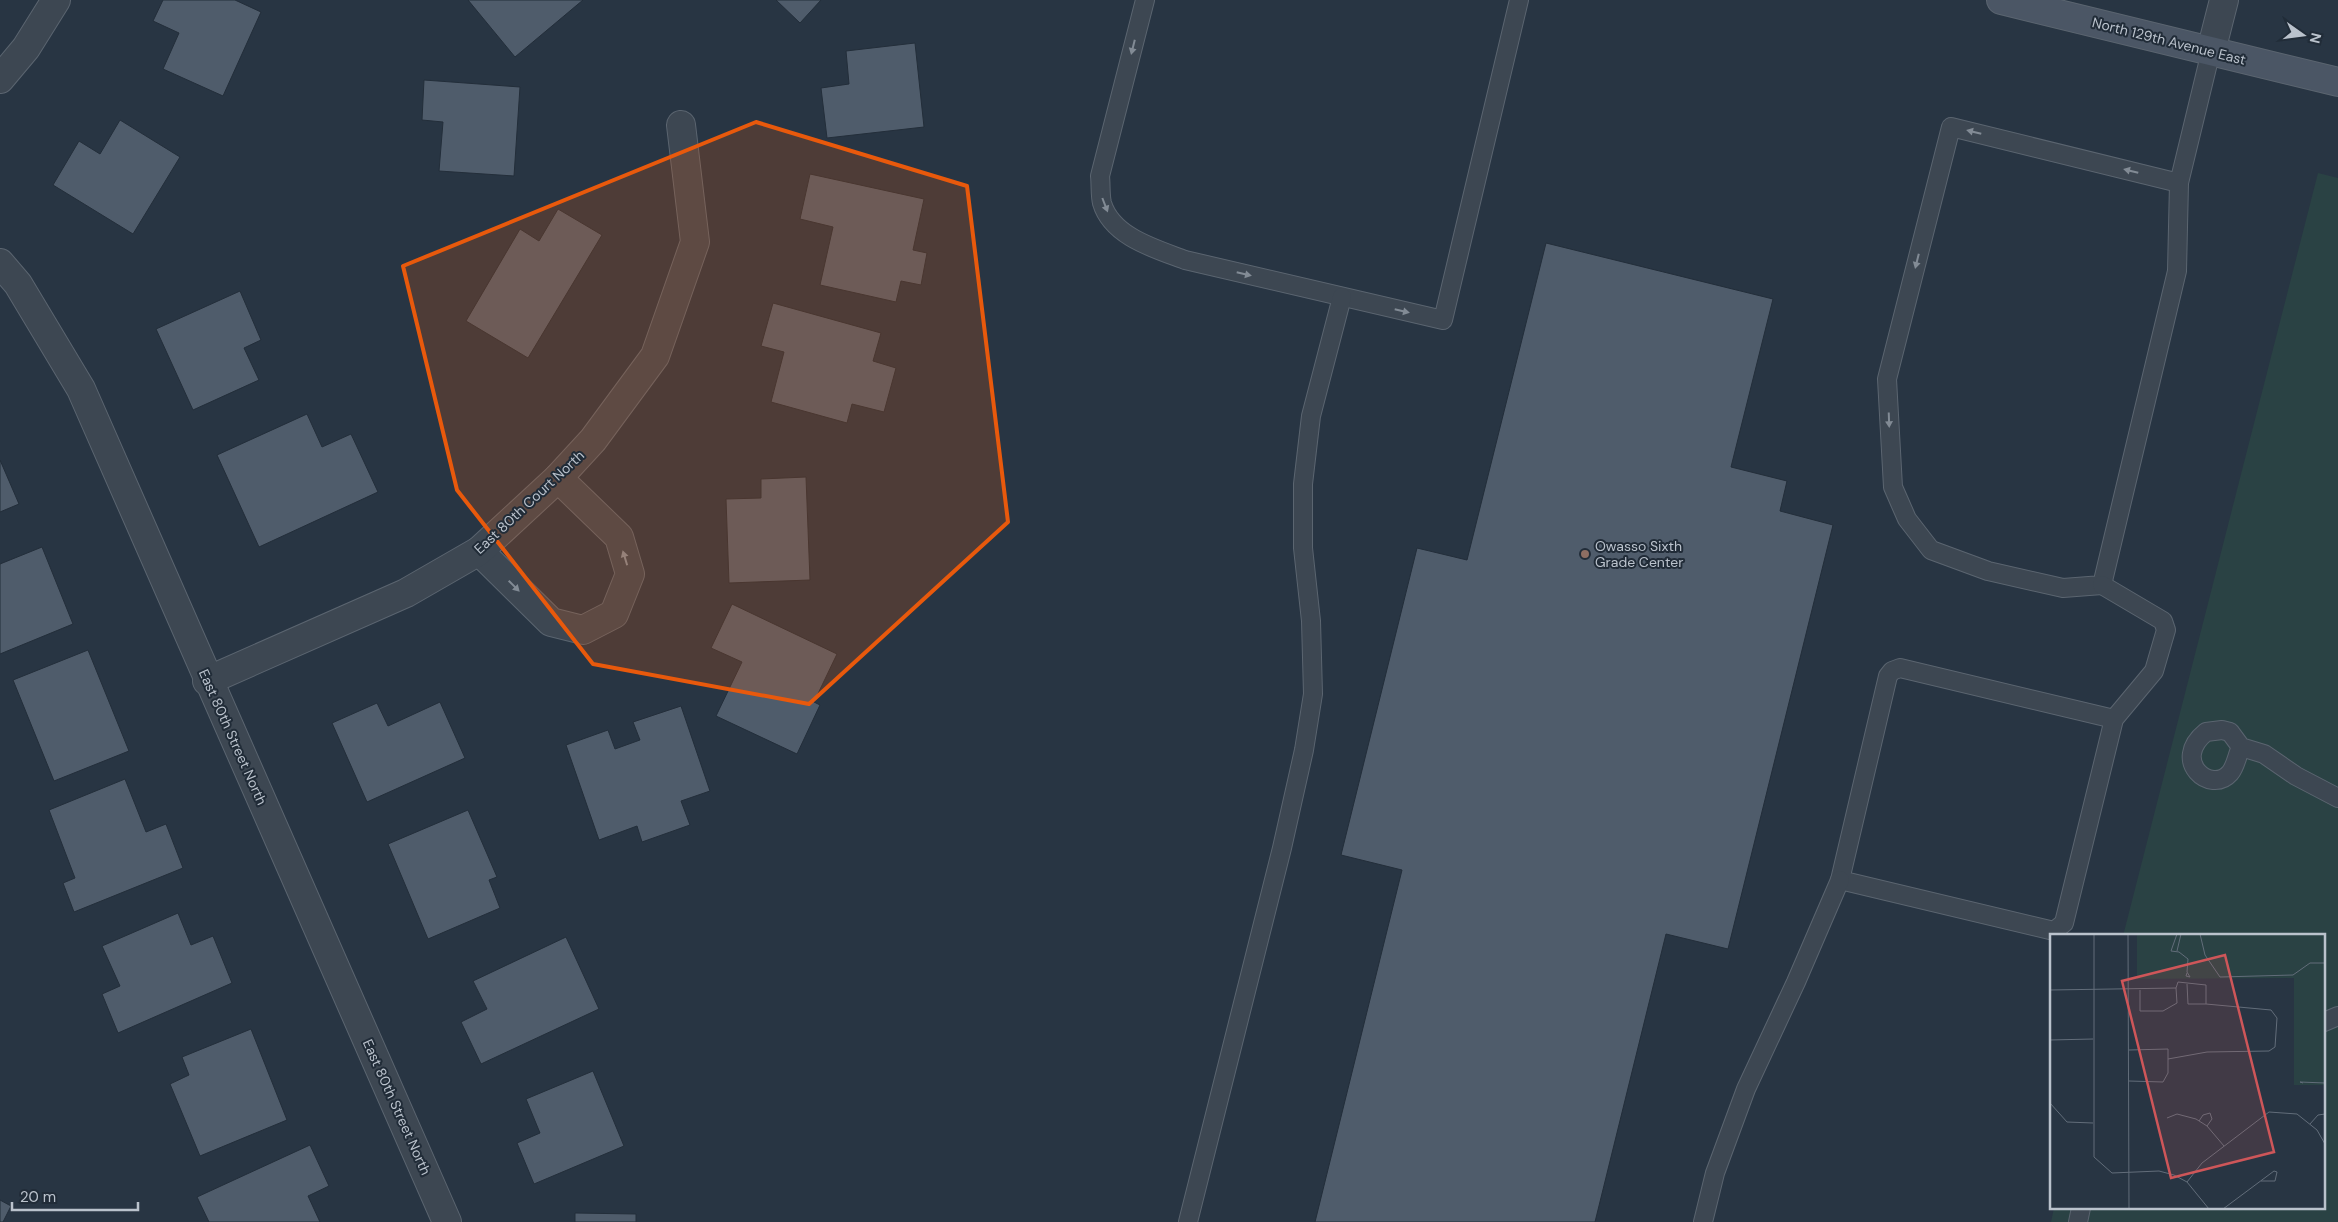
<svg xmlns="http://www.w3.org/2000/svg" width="2338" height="1222" font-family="'DM Sans',sans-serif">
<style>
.green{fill:#2a4244}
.building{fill:#4f5c6b;stroke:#232e3a}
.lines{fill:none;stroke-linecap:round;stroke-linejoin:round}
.service-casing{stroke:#5b6570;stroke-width:20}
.minor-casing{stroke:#5b6570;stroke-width:30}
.secondary-casing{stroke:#5b6570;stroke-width:30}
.service{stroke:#3d4752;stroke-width:18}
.minor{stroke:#3d4752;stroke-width:28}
.secondary{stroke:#4b5665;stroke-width:28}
.oneway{fill:#828b95}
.marked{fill:#e8590c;fill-opacity:0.2;stroke:#e8590c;stroke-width:4;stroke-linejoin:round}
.education-dot{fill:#8d6e63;stroke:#212c38;stroke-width:2}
.labels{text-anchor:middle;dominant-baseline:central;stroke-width:4;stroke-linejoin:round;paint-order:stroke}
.street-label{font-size:14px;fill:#bac2cc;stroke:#212c38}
.poi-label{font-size:14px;fill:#bac2cc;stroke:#212c38;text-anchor:start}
.inset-road{fill:none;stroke:#626d7a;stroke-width:1}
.view{fill:#ce5659;fill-opacity:0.15;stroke:#ce5659;stroke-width:2.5}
.inset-edge{fill:none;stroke:#bac2cc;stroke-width:2.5}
</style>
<rect width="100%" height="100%" fill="#283543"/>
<path class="green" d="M2318,173l20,5v1044h-287l3,-14h270v-272h-201z"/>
<g class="building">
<path d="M163,0h72l26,12 -38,84 -60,-27 16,-36 -26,-12z"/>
<path d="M468,0h115l-68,57z"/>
<path d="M776,0h45l-21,23z"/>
<path d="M915,43l9,84 -97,11 -6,-50 28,-4 -3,-33z"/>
<path d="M424,80l96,7 -6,89 -75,-5 4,-49 -21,-2z"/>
<path d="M120,120l60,37 -47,77 -80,-49 26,-44 21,13z"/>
<path d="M810,174l114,25 -11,51 14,3 -6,32 -20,-4 -5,21 -76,-17 13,-58 -33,-8z"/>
<path d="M558,209l44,26 -74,123 -62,-37 54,-92 19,12z"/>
<path d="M1546,243l227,56 -42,168 56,14 -7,30 53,14 -105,424 -62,-15 -71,288h-280l87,-352 -61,-15 76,-307 50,12z"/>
<path d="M240,291l21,49 -17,8 15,32 -66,30 -37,-81z"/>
<path d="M773,303l108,30 -8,28 23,7 -12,44 -32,-8 -5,19 -76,-21 13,-50 -23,-6z"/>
<path d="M307,414l15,33 29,-13 27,58 -119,55 -42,-92z"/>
<path d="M0,460l19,44 -19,8z"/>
<path d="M806,477l4,103 -81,3 -3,-84 35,-1v-19z"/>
<path d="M42,547l31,77 -73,30v-90z"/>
<path d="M732,604l105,50 -23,48 6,3 -23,49 -81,-38 26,-54 -31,-14z"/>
<path d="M88,650l41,101 -75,30 -41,-101z"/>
<path d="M440,702l25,56 -98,44 -35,-79 45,-20 11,23z"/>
<path d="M681,706l29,85 -29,10 9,24 -48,17 -5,-16 -38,14 -33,-95 42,-15 7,19 25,-9 -7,-18z"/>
<path d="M125,779l21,53 20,-8 17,44 -109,44 -11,-29 12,-5 -26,-68z"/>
<path d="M468,810l29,67 -8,3 11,28 -72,31 -40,-95z"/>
<path d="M178,913l13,32 22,-9 19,47 -114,50 -16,-39 18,-8 -18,-40z"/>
<path d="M566,937l33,72 -118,55 -20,-42 26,-13 -14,-28z"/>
<path d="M251,1029l36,91 -87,36 -30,-72 19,-9 -7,-18z"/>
<path d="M593,1071l31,75 -90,38 -17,-41 23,-10 -14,-34z"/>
<path d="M310,1145l19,41 -21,10 12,26h-111l-12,-25z"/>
<path d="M0,1200l11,6 -8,16h-3z"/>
<path d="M575,1213l61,1v8h-61z"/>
</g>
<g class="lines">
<defs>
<g id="service">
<path d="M1145,0l-45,176c1,9 0,19 2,27 10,34 54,46 83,57l258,60 76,-320"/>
<path d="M2179,183l-228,-56 -64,252 6,108 14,32 24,31 57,21 75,17 39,-3 75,-314 2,-88 32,-132"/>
<path d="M2102,585l61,36 3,9 -12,41 -40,48 -50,204 -10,8 -214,-51 48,-204 4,-5 8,-3 214,51"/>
<path d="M2241,747c-4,8 -5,19 -11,26 -19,22 -60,-12 -24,-41l16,-2 8,2 11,15 23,7 32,22 42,22"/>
<path d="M2324,1022l14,-6"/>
<path d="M1188,1222l94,-374 22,-98 9,-56 -2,-73 -8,-73v-64l8,-68 31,-119"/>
<path d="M1703,1222l12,-49 31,-84 50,-107 44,-102"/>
<path d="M2078,1222l3,-14"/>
</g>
<g id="minor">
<path d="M2211,51l13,-51"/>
<path d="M0,79l26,-31 30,-48"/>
<path d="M0,263l18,21 63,105 366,833"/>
<path d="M479,551l72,71 32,8 31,-16 16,-40 -11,-37 -61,-59"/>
<path d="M207,681l199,-88 73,-42 79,-73 35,-38 62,-84 40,-114 -14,-117"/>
</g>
<path id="secondary" d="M2001,0l337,82"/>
</defs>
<use href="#service" class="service-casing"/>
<use href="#minor" class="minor-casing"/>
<use href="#secondary" class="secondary-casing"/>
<use href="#service" class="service"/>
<use href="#minor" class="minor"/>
<use href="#secondary" class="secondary"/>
</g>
<defs><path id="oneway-solid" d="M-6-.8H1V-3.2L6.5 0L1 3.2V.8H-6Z" transform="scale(1.25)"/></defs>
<g class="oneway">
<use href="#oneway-solid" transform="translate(1133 47) rotate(104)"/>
<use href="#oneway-solid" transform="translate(1974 132) rotate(-166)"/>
<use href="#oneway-solid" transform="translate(2131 171) rotate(-166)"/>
<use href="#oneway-solid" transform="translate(1105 205) rotate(69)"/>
<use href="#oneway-solid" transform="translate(1917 261) rotate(104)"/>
<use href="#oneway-solid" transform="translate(1244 274) rotate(13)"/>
<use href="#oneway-solid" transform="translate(1402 311) rotate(13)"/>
<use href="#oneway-solid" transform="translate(1889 420) rotate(88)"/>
<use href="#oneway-solid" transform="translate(625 558) rotate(-107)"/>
<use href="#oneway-solid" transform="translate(514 586) rotate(45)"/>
</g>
<path class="marked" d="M756,122l211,64 41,336 -199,182 -216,-40 -136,-174 -54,-224z"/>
<circle class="education-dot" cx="1585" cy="554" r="5"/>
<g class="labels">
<g class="street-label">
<text transform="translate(2169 41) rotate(14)">North 129th Avenue East</text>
<text transform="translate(529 502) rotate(-43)">East 80th Court North</text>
<text transform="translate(233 737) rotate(66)">East 80th Street North</text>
<text transform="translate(397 1107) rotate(66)">East 80th Street North</text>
</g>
<g class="poi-label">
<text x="1595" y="546">Owasso Sixth<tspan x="1595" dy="16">Grade Center</tspan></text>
</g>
</g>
<g transform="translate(2050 934)">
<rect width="275" height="275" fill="#283543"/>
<path d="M87,0h188v151h-31v-107l-157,1z" fill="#2a4244"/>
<path class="inset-road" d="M44,0v223l18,16 47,-2 15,4 13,7 22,27M78,0l1,275M127,0l-6,17 8,1 9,7 -1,13 3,5 -4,-1 1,-3M150,0l5,21 15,22 73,-2 17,-12h15M127,17l4,-17M126,54l2,-6 28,3v19h-18l-1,-20M0,56l126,-2 1,15 -14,8h-23v-21M0,106l43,-1M118,125l39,-7 62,-1 6,-4 2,-29 -6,-8 -65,-6M79,147l34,1 5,-9v-24l-39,1M253,149l-3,-1 25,1M0,169l17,19 26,1M117,184l10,-4 19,5 11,7 17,20M149,187l4,-6 7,-2 2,6 -5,7M260,190l8,-9 7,-1M137,248l15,-19 67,-51 28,2 20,16 8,14M173,275l51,-38 3,1 -2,9h-14"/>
<path class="view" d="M175,21l49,197 -103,26 -49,-197z"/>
<rect width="275" height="275" class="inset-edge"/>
</g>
<g transform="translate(2303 35) rotate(104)" stroke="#212c38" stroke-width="4" paint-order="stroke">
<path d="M0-4L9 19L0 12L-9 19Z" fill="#bac2cc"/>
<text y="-8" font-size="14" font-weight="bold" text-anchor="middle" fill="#bac2cc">N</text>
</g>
<path d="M12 1202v8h126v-8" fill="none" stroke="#bac2cc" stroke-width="2.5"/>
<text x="20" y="1202" font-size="15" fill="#bac2cc" stroke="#212c38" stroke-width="4" paint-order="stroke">20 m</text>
</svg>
